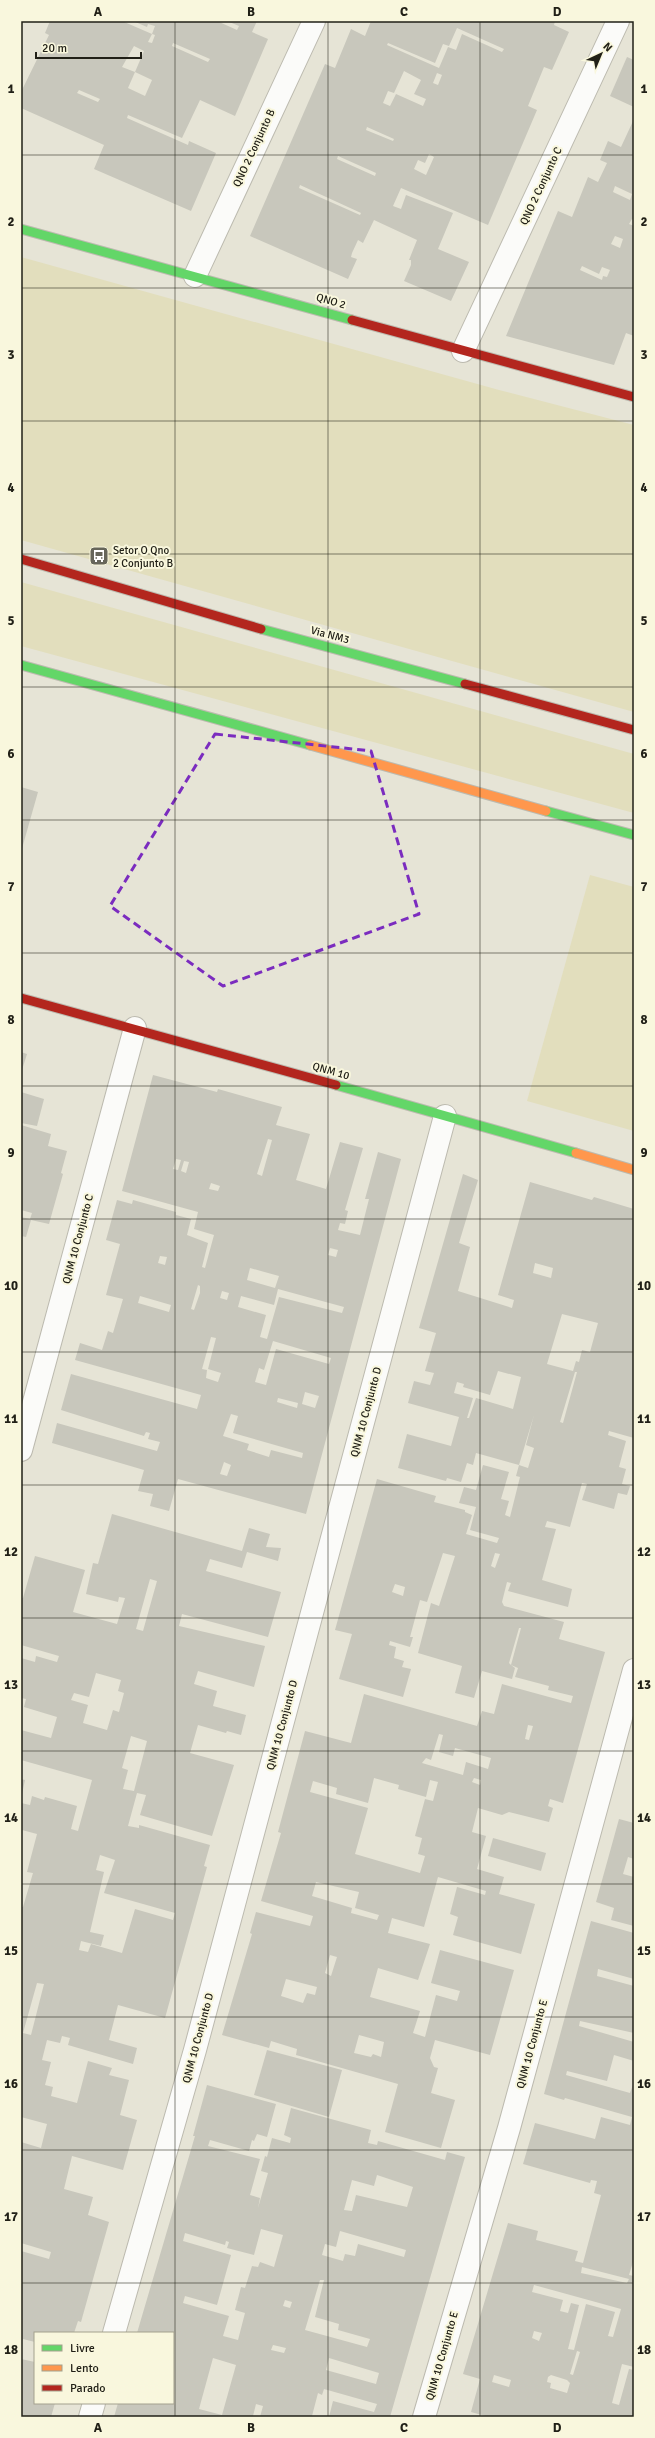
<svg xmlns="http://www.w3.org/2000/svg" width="655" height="2438" font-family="Signika,sans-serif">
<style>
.green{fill:#e2debd}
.building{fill:#c8c7bc;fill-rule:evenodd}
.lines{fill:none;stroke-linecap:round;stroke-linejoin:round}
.street-casing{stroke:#bcbaaf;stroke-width:24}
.fast-casing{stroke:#bcbaaf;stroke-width:11}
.slow-casing{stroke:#bcbaaf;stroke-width:11}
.jam-casing{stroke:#bcbaaf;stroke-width:11}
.street{stroke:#fbfbf9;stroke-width:22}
.fast{stroke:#63d668;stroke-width:9}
.slow{stroke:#ff974d;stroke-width:9}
.jam{stroke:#b3261e;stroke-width:9}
.marked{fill:none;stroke:#7b2cbf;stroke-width:3;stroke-dasharray:8 5;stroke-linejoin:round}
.grid{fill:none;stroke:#212017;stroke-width:1;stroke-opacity:0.55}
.labels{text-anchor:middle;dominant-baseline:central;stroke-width:4;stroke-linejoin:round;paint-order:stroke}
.street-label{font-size:11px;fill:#212017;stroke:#f9f7dd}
.poi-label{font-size:11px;fill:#212017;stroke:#f9f7dd;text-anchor:start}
.neatline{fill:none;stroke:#212017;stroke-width:1.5}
.grid-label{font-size:13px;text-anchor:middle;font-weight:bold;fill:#212017}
</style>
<rect width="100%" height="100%" fill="#e6e4d6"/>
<g class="green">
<path d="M21,257l478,133 135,35v287l-613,-172z"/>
<path d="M21,582l613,172v59l-613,-167z"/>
<path d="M590,875l44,12v244l-107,-30z"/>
</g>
<g class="building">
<path d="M50,21h72l30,13 -4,8 4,1 3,-8 -3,-1 3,-8 -7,-2 -1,3 -14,-6h84l20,9 2,-4 -12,-5h30l-5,11 16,7 -33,77 -35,-16 -18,38 -54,-23 -1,3 61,27 1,-4 27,12 -25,58 -97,-42 10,-24 -83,-37v-16l28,-57 -4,-2zM173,43l37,16 -2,3 -36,-16zM134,46l10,5 -9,21 17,8 -7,16 -17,-8 7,-16 -13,-5zM79,90l21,9 -2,3 -21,-9z"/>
<path d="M371,21h184l-1,4 15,7 -17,38 -8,-3 -16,39 9,4 -49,115 -87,-37 -8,18 8,3 5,-14 47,18 -15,36 31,13 -18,39 -47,-20 7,-16v-5h-2l8,-20 -43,-20 -11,23 -5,-3 -6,13 -1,4 6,2 -9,20 -98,-43 75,-172 10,4 16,-39 14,7zM457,28l47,21 -2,3 -40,-18 -6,16 -8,-3 -9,21 -52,-23 1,-2 47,20 8,-19 6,2zM404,71l17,9 -7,14 12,5 -3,7 -27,-12 -6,12 -7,-3 5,-12 6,2zM437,73l5,2 -4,10 -5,-2zM367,127l27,12 -1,2 -27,-11zM429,154l5,3 -8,18 -12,-6 4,-9 7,3zM338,156l38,17 -1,3 -38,-17zM300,185l61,28 -1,2 -61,-27z"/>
<path d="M627,57l7,3v47l-24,-11z"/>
<path d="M634,119v101l-2,-1 -3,5 5,2v110l-8,-3 -12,32 -108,-29 52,-125 14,6 16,-40 10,5 9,-19 -7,-3 8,-19 13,6zM615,186l17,8 -2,6 -17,-8zM615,236l8,3 -3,9 -9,-4zM582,266l17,8 3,-7 8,3 -3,7 -4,-1 -1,4 -22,-10z"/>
<path d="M21,787l17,5 -17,60z"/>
<path d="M21,1052l6,2 -6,19z"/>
<path d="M153,1075l64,17 1,-3 64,18 -6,18 34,9 -14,46 30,9 14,-47 23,6 -18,62 3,1 -3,13 -5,-1 -2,7 22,5 9,-36h-4l13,-47 23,7 -95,355 -128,-35 -9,32 -19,-5 3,-12 -15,-3 6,-21 -92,-27 5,-20 100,28 3,-9 -12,-3 2,-6 -4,-1 -2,4 -83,-26 10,-36 126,35 4,-14 -126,-35 5,-17 22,7 6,-19 5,2 10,-34 -17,-4 14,-51 -14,-4 11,-40 15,4 1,-4 43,12v3l15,4 -4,16 21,8 -6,24 3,1 9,-33 -20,-6 4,-17 -76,-21zM268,1139l4,1 -10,36 -5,-2zM176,1159l5,1 -3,10 -5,-1zM184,1161l5,1 -3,11 -5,-2zM211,1183l9,3 -2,5 -9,-2zM330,1248l8,2 -2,7 -8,-2zM160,1256l7,1 -2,8 -7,-2zM250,1268l29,8 -4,12 -28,-8zM198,1285l2,1v7l-6,17 -3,-1zM278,1289l66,18 -2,6 -63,-16 -12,42 -7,-2 6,-22 -28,-8 3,-11 33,9zM222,1291l7,2 -2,7 -7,-2zM140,1296l31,9 -2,7 -31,-9zM211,1337l5,1 -8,31 13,4 -3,9 -12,-4 1,-8 -5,-1zM273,1341l58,17 -2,6 -53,-15 -10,36 -11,-3 4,-14 5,2zM305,1392l14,4 -4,12 -13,-4zM278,1398l20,5 -1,5 -20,-6zM231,1414l7,2 -5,17 70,20 -1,5 -31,-8 -2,7 -22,-7 2,-6 -26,-8zM224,1462l7,3 -4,11 -7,-2z"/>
<path d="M21,1092l23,7 -7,27 -16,-3z"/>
<path d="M21,1125l30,9 -3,12 19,5 -6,22 2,1 -14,50 -18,-4 -5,17 -5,-1v-19l9,2 2,-6 -11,-3z"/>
<path d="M463,1174l15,6 -19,63 11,4 -12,44 54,17 2,-8 -16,-5 32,-113 62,18 2,-3 40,12v229l-25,-7 -1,4 18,6 -7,26 7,2 -4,15 8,2 -3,9 -9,-2 -4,16 -32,-9 5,-16 -5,-1 -12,44 -23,-6 -2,6 11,2 -14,51 30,9 -4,18 -60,-16 3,-8 -4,-1 -5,20 2,4 60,16 -5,17 46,13 -42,151 -13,-4 -2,7 5,2 -4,14 -40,-10 -7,3 -24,-7 -6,24 14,4 -9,33 27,8 -5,17 36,10 -14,50 -68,-19 5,-18 -8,-3 7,-27 28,8 1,-4 -48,-14 -14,50 -32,-9 -4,15 42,11 -12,36 -40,-12 -8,29 50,14 -7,22 12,4 11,-42 21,6 3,-10 -29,-8 9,-33 74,20 -24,85 -55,-15 -5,18 4,9 4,1 -7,25 24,7 -14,48 -56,-16 13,-48 -102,-29 1,-6 -26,-8 -2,7 -47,-13 30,-101 -2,-1 6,-21 54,14 3,-10 -52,-15 20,-68 -3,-1 27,-101 46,12 13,-49 113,32 5,-15 12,3 8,-30 69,19 2,-7 -25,-6 1,-4 -34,-9 3,-9 -7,-3 4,3 -3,11 -30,-8 -8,27 -19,-5 7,-27 -44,-13 13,-50 8,3 16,-50 -12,-3 -16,49 -7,-2 -10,37h3l-3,10 -20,-6 -1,4 7,2 -2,11 10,3 -2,6 9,2 -8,28 -64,-18 13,-45 -17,-4 42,-151 59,17 -2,6 31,8v2l7,3 -6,19 31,9 2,-5 -29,-8 6,-23 -17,-4 5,-16 12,3 7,-25 26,7 -8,27 8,2 -4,14 5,2 10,-40 -4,-1 3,-11 9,3 6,-20 -8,-3 8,-30 -15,50 -43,-12 -3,12 -6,-2 -6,19 -14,-4 -1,3 -48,-13 9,-34 44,12 8,-29 -51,-14 6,-22 16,4 4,-12 -9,-2 11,-38 -17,-5zM535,1263l18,5 -2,10 -18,-5zM562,1314l36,9 -8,29 -8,-2 -3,12 -3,-1 -3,10 -26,-7zM498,1371l23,6 -8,32 -37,-11 -7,20h-2l6,-20 -19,-5 3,-11 7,2 -1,3 27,8zM575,1372h2l-14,51 -3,-1zM495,1553l5,1 -5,14 -4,-2zM395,1584l10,3 -2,9 -11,-4zM519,1628h2l-10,37 -2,-2zM528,1725l5,1 -4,14 -4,-1zM439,1734l4,1 -4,17 14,4 2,-8 36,10 -3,11 -22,-7 -3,13 -41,-12 4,-5 5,2zM374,1778l25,7 -1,4 28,8 4,-17 8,2 -5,19 -8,-2 -10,37 7,2 -4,16 7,2 -5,17 -65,-19 13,-46 -58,-16 3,-11 24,7 -1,6 32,9zM474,1778l7,2 -1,5 -8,-3zM316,1882l43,10 -4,16 24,7 -2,5 -26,-7 1,-5 -40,-12zM330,1955l7,2 -6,19 -6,-3zM286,1979l31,8 -2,8 -8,-2 -4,10 -22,-7zM359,2035l25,7 -3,15 -8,-3 -2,3 -17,-4z"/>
<path d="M112,1514l130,37 7,-23 21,6 -4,13 15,1 -3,13 -31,-9 -5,16 -32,-9 -4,12 75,21 -13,45 -86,-23 -3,12 86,20 -11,41 -56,-16 -4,13 23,7 -4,15 33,9 -5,20 -14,-4 -1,2 -28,-8 -8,28 44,12 -22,71 -72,-21 6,-20 -9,-2 -9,33 11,2v-3l71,20 -6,21 3,1 -42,151 -47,-13 -9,35 28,8 -4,16 -65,-19 2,-7 -8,-2 -2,7 -13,-3 -5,20 9,2 -6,23 8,2 -2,9 26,7 11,-42 24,7 -3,7 20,5 -9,35 17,5 -14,50 -51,-14 -8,33 29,8 -5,18 21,7 -28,100 -3,-1 -4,12h-39v9l-12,-3 -2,4v-92l28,8 2,-7 -30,-9v-101l20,6 6,-24 -26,-7v-210h2l10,-34 -6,-1 10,-38 -15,-4 -1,3v-30l9,2 2,-9 12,4 1,-3 32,9 -6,23 7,2 14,-51 -71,-20v-30l30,8 6,-21 -33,-10 2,-8 -5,-1v-40l14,4 1,-6 21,6 2,-6 -38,-11v-47h2l12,-42 50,14 -12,42 44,12 8,-26 -6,-1 -1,5 -32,-8 7,-31 5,1zM150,1579l7,2 -14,50 -7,-2zM96,1673l25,7 -3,11 6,2 -5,19 -6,-2 -6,20 -24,-7 5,-18 -17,-5 3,-7 15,4zM131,1736l16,5 -13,50 -11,-2 5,-19 -6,-2zM100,1855l15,5 -11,33 71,20 -2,7 -38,-11 -13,44 -31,-9 -3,8 -9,-2 2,-9 20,5 3,-11 -14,-3 14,-60 -8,-2zM37,1983l7,1 -13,51 -8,-2z"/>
<path d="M21,1779l4,1 -3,14h-1z"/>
<path d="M619,1819l15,4v36l-6,-2 -5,17 11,3v49l-23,-6 3,-12 -18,-6z"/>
<path d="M493,1838l53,15 -5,18 -53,-15z"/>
<path d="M591,1921l43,12v46l-36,-10 -1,7 37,10v47l-54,-12 -1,5 55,16v19l-20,-6 -7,26 -40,-10 -1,4 64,18 4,-11v177l-5,16 5,1v91l-12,-3 -10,39 7,2 10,-36 5,1v47h-145l-18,-5 9,-33 -17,-5 45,-151 30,8 -2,9 42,11 -3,10 8,2 18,-68 -7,-2 3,-12 -6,-1 -1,3 -67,-19 12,-41 60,16 6,-22 29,8 2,-8 -67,-19 -1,2 -20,-6zM582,2267l47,12 -2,4 -46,-10zM534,2285l87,24 -8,28 -5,-1 7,-24 -29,-8 -12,46 -6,-1 11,-44 -8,-2 -3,10 -8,-2 3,-11 -31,-8zM534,2331l8,2 -3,8 -7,-3zM577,2351l3,1 -7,23 -3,-1zM494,2375l17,5 -2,7 -17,-5zM551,2375l16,5 3,3 -3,10 -17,-5 1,-5 -4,-1 1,-5z"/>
<path d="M267,2050l75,20 -13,47 -75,-22z"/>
<path d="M207,2085l69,19 -9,33 -10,-3 -3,7 -2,-1 -3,11 -39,-11 -2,6 52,13 -10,36 10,3 -2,10 10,-35 -7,-2 4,-15 2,1 5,-19 18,5 1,-5 -7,-3 7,-27 80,22 -3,13 9,2 1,-4 67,19 2,-8 18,5 -75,260h-61l4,-16 41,11 3,-8 -53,-15 -2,6 -4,-2 -6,23 3,1h-55l3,-11 -7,-2 -3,12 3,1h-142l4,-14h55v-70h-36l58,-197h-2zM377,2175l36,12 -6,20 -51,-12 -4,16 -8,-1 8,-30 22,6zM261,2229l22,6 -9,32 -14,-5 -2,5 -6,-1 -7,22 -4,-1 -6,23 10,3 -7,27 -15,-4 6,-20 -46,-13 2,-7 32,9 14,-50 -48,-14 2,-8 40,12 1,-4 3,1 -2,6 27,7zM340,2231l66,19 -2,7 -46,-13 -3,12 -10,-2 -2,7 -21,-6 3,-11 11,3zM320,2280h4l-9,37 24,7 -1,6 32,9 -3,8 -62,-17zM285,2300l7,2 -2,6 -7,-2zM273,2345l13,3 -2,5 -13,-3zM213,2358l23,7 -14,50 -23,-6zM329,2358l50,15 -3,11 -50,-14z"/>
<path d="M21,2359l14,3v41h20l-4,14 -30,-1z"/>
</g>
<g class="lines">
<defs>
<g id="street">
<path d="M195,276l119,-255"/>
<path d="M463,351l155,-330"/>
<path d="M21,1450l114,-422"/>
<path d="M114,2333l81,-283 250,-934"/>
<path d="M90,2417l4,-14"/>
<path d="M424,2417l85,-289 125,-458"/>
</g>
<g id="fast">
<path d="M21,229l331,91"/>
<path d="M261,629l204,55"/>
<path d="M21,665l289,80"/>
<path d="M546,811l88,24"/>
<path d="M336,1085l240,68"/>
</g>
<g id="slow">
<path d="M310,745l236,66"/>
<path d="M576,1153l58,17"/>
</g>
<g id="jam">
<path d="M352,320l282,77"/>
<path d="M21,559l240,70"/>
<path d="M465,684l169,46"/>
<path d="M21,998l315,87"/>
</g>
</defs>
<use href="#street" class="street-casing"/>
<use href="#fast" class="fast-casing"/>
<use href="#slow" class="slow-casing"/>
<use href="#jam" class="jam-casing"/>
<use href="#street" class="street"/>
<use href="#fast" class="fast"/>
<use href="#slow" class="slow"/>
<use href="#jam" class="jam"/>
</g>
<path class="marked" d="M215,734l156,17 48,163 -196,72 -113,-80z"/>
<path class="grid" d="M175,21v2396M328,21v2396M480,21v2396M21,155h613M21,288h613M21,421h613M21,554h613M21,687h613M21,820h613M21,953h613M21,1086h613M21,1219h613M21,1352h613M21,1485h613M21,1618h613M21,1751h613M21,1884h613M21,2017h613M21,2150h613M21,2283h613"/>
<defs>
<symbol id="bus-square" viewBox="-11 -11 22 22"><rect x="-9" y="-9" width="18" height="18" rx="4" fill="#66655a" stroke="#f9f7dd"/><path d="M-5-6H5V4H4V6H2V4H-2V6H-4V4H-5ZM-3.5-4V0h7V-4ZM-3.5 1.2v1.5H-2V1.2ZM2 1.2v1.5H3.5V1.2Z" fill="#fff"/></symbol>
</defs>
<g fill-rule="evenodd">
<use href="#bus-square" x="88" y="545" width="22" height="22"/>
</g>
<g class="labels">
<g class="street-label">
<text transform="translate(254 148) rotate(-65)">QNO 2 Conjunto B</text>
<text transform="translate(541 186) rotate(-65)">QNO 2 Conjunto C</text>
<text transform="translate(331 301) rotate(16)">QNO 2</text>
<text transform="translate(330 635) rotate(15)">Via NM3</text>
<text transform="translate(331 1071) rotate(16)">QNM 10</text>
<text transform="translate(78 1239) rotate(-75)">QNM 10 Conjunto C</text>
<text transform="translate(366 1412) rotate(-75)">QNM 10 Conjunto D</text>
<text transform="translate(282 1725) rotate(-75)">QNM 10 Conjunto D</text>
<text transform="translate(198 2038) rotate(-75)">QNM 10 Conjunto D</text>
<text transform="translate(532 2044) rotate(-75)">QNM 10 Conjunto E</text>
<text transform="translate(442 2356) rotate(-74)">QNM 10 Conjunto E</text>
</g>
<g class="poi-label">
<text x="113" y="550">Setor O Qno<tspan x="113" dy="13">2 Conjunto B</tspan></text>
</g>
</g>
<rect width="655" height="2438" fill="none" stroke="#f9f7dd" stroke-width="44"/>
<rect x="34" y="2332" width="140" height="72" fill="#f9f7dd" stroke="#a3a18e"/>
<rect x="42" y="2345" width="20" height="6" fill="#63d668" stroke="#a3a18e"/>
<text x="70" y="2352" font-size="12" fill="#212017">Livre</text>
<rect x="42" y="2365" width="20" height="6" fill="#ff974d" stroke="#a3a18e"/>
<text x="70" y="2372" font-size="12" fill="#212017">Lento</text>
<rect x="42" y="2385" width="20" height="6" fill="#b3261e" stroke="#a3a18e"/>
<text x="70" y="2392" font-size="12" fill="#212017">Parado</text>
<g transform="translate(601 54) rotate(44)" stroke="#f9f7dd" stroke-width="3" paint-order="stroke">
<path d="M0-3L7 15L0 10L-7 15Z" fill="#212017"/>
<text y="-6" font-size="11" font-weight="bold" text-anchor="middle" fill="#212017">N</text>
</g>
<path d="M36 52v6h105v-6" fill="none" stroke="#212017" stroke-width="2"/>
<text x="42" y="52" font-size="12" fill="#212017" stroke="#f9f7dd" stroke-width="3" paint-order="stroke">20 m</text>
<rect x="22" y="22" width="611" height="2394" class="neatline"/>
<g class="grid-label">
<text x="98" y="16">A</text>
<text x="251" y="16">B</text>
<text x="404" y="16">C</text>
<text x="557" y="16">D</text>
<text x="11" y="93">1</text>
<text x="644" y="93">1</text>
<text x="11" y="226">2</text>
<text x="644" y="226">2</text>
<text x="11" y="359">3</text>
<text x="644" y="359">3</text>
<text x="11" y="492">4</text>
<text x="644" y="492">4</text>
<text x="11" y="625">5</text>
<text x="644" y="625">5</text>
<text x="11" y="758">6</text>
<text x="644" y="758">6</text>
<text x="11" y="891">7</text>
<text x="644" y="891">7</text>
<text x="11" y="1024">8</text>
<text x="644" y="1024">8</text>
<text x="11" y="1157">9</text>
<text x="644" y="1157">9</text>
<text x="11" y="1290">10</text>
<text x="644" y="1290">10</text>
<text x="11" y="1423">11</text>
<text x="644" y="1423">11</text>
<text x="11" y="1556">12</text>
<text x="644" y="1556">12</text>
<text x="11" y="1689">13</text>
<text x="644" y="1689">13</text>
<text x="11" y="1822">14</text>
<text x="644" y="1822">14</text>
<text x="11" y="1955">15</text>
<text x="644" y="1955">15</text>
<text x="11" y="2088">16</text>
<text x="644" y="2088">16</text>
<text x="11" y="2221">17</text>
<text x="644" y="2221">17</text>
<text x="11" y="2354">18</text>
<text x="644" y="2354">18</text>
<text x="98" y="2432">A</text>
<text x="251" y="2432">B</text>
<text x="404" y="2432">C</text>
<text x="557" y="2432">D</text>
</g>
</svg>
